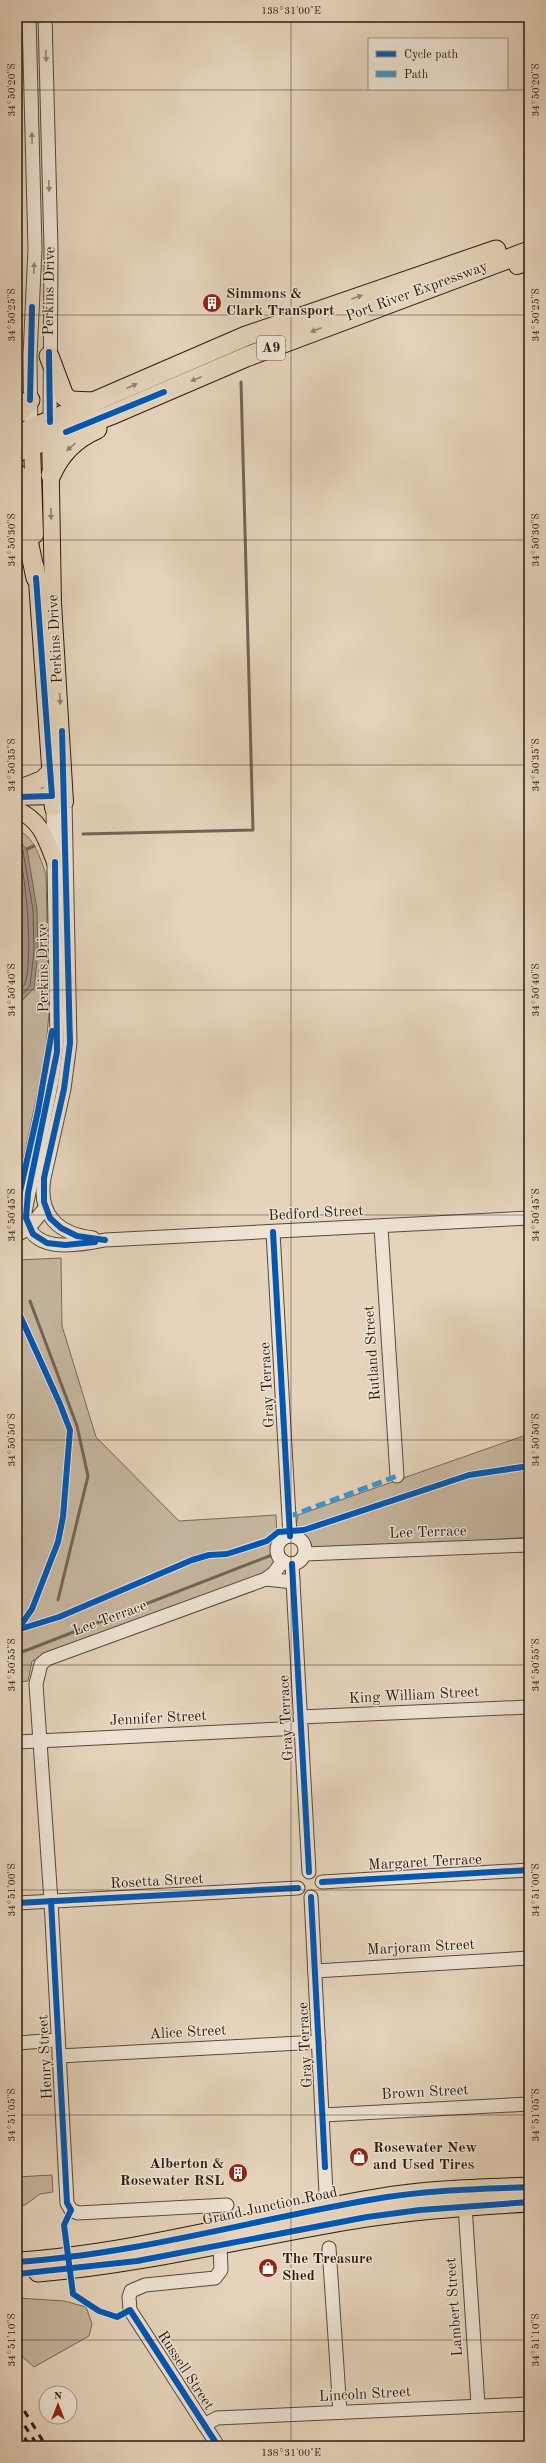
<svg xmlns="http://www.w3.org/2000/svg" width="546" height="2463" font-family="'Old Standard TT',serif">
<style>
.green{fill:#c5b59e;stroke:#776858}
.water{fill:#a59582;stroke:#736455}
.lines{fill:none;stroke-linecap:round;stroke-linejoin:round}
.shore{stroke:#67584a;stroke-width:1}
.stream{stroke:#736455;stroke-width:3}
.minor-casing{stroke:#58493c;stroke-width:15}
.major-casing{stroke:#291b12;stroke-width:18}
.highway-casing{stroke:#291b12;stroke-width:21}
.minor{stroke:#eee3d3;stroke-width:13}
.major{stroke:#e5d4bb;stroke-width:16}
.highway{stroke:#e5d4bb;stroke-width:19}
.rail{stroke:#291b12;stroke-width:3;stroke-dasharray:7 7;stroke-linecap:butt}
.quiet{stroke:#3c94d3;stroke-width:5;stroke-dasharray:10 5;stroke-linecap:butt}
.cycleway-casing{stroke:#eee3d3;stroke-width:8}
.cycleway{stroke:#0057b8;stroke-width:6}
.oneway{fill:#95897c}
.oneway2{fill:#90816f}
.ticks{fill:none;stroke:#291b12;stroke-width:1;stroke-opacity:0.45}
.labels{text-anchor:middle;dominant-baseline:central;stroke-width:3;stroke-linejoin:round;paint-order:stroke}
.shield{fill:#eee3d3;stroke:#64574c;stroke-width:1}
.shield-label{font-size:14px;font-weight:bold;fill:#291b12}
.street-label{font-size:15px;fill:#291b12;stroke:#eee3d3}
.poi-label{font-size:15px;font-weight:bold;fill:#291b12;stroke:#eee3d3;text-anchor:start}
.neatline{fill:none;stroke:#291b12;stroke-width:1.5}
.ticks-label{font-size:10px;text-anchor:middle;fill:#291b12}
</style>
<rect width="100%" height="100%" fill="#e5d4bb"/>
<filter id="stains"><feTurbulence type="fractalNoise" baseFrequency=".005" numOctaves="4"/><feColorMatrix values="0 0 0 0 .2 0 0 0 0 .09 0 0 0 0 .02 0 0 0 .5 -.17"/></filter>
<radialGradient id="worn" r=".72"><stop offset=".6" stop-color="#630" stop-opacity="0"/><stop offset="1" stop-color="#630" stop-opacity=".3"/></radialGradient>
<g class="green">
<path d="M17,830c17,6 23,28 29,44l3,139 -4,45 -28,131z"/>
<path d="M61,1258l1,68 34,111 83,84 97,-6 2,53 -246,93 -4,20 -11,1v-422z"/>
<path d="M529,1434v103l-220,17 -14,-22 3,-17z"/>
<path d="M52,2175l1,17 -13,2 -15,11 -8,1v-29z"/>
<path d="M17,2298l47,3 22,6 6,17 -3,12 -55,31 -17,-15z"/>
</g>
<path class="water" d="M17,840l10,9 10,60 1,43 -4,36 -17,18z"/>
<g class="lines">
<g class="shore">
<path d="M17,844l6,7 10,59 1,41 -4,35 -13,14"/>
<path d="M17,851c10,19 16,112 8,132 -1,4 -6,7 -8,10"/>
<path d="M17,883c5,33 7,64 2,98l-2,3"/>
</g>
<g class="stream">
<path d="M83,834l170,-4 -12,-448"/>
<path d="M27,849l7,-3"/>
<path d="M30,1301l47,125 11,50 -30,124"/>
<path d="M17,1654l255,-99"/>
</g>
<defs>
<g id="minor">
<path d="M29,17l6,232 -5,107 1,81"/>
<path d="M45,17l6,232 -1,173"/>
<path d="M65,802l5,241 -6,46 -20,89c-6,37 14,56 49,60"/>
<path d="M53,808l4,235 -5,37 -27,132c2,43 51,34 80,28l424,-22"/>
<path d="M381,1227l16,249"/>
<path d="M273,1232l17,304"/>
<path d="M17,1235l12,-7 16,-20"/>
<circle cx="291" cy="1550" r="14"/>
<path d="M305,1554l224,-9"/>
<path d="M283,1561l-9,12 -8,6 27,3"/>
<path d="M292,1564l17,308"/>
<path d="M300,1717l229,-10"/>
<path d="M17,1742l284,-14"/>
<path d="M322,1882l207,-12"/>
<path d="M311,1897l15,296 4,21"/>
<path d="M17,1903l281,-15"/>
<path d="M315,1971l214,-13"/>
<path d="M17,2043l41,-3"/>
<path d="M59,2056l260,-14"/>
<path d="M323,2115l206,-11"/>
<path d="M227,2205l-149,8 -7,-3 -4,-7 -16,-302 -15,-217 5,-20 6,-5 219,-80"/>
<path d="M465,2206l13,199"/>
<path d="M329,2248l11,164"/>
<path d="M204,2425l13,-7 312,-14"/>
<path d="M218,2446l-88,-136 -1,-13 2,-6 14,-6 70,-7 6,-8 -1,-25"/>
</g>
<g id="major">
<path d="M517,266l12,-4"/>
<path d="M50,428l3,175 12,199"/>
<path d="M32,446l3,89"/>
<path d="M36,567l17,241"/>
<path d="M17,789l25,-10 9,-9"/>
<path d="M17,797l35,-1 10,5"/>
<path d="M17,810c24,10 29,29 38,52"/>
</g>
<g id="highway">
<path d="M49,356l15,40 7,5 22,1"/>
<path d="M17,414l13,-14"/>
<path d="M17,435l229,-99 250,-86"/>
<path d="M17,452l94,-37 135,-58 283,-106"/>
<path d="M17,474l5,13 4,44 10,47"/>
<path d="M51,475c9,-21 25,-37 46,-46"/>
<path d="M17,2262c121,-8 239,-43 358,-63 51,-9 103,-10 154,-12"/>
<path d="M38,2272c111,-9 218,-38 328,-55 54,-8 109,-12 163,-15"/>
</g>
</defs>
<use href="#minor" class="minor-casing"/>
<use href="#major" class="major-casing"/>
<use href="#highway" class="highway-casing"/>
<use href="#minor" class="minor"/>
<use href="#major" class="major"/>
<use href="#highway" class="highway"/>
<g class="rail">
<path d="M17,2399l29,47"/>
<path d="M17,2414l21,32"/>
<path d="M17,2426l13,20"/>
</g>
<path class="quiet" d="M288,1517l109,-41"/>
<defs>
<g id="cycleway">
<path d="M49,352l1,70"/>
<path d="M30,400l2,-93"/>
<path d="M66,432l98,-40"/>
<path d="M62,731l8,312 -6,46 -20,89v24l6,16 11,10 16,8 28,4"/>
<path d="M17,797l35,-1 -16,-218"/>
<path d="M55,862l2,190 -29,141 -2,25 7,16 14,9 18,2 30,-3"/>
<path d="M17,1205l21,-94 14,-80"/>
<path d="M273,1232l17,304"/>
<path d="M17,1309l43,95 10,26 -7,87 -5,25 -26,67 -14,20"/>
<path d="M292,1564l17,308"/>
<path d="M17,1630l42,-13 133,-57 17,-5 18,-1 40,-13 11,-9 26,-2 165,-55 60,-9"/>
<path d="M322,1882l207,-12"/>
<path d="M311,1897l14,270"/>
<path d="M51,1901l16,302 4,7 -7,15 9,69 26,17 18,6 13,-7 88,136"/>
<path d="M17,1903l281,-15"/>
<path d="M17,2262c121,-8 239,-43 358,-63 51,-9 103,-10 154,-12"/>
<path d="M17,2274l120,-13 230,-44 53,-7 109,-8"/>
</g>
</defs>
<use href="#cycleway" class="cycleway-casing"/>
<use href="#cycleway" class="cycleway"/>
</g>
<defs><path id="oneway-solid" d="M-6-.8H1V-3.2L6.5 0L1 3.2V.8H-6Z"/></defs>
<g class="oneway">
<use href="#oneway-solid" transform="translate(46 56) rotate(88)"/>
<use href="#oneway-solid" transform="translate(32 138) rotate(-91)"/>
<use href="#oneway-solid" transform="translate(49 186) rotate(88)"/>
<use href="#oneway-solid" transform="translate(34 268) rotate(-88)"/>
</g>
<g class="oneway2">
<use href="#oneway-solid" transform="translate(357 297) rotate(-19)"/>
<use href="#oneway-solid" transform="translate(316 330) rotate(159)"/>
<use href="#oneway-solid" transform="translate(196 379) rotate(157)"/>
<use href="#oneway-solid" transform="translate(132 386) rotate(-24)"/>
<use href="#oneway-solid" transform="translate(71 447) rotate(138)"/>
<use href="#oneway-solid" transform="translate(51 514) rotate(89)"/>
<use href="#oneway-solid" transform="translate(60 699) rotate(86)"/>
</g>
<path class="ticks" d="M291,17v2429M17,90h512M17,315h512M17,540h512M17,765h512M17,990h512M17,1215h512M17,1440h512M17,1665h512M17,1890h512M17,2115h512M17,2340h512"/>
<defs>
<symbol id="building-disc" viewBox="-11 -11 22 22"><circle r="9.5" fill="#8f2418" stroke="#eee3d3"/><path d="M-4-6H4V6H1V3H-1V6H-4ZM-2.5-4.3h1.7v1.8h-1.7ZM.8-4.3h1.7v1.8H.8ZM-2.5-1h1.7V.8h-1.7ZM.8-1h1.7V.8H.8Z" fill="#fff"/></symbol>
<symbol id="shop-disc" viewBox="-11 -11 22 22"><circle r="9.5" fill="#8f2418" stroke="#eee3d3"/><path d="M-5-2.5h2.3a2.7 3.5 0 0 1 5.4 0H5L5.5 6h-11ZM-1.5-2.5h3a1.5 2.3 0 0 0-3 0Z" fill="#fff"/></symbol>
</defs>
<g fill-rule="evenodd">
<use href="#building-disc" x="201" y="292" width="22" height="22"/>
<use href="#shop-disc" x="348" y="2146" width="22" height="22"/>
<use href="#building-disc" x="227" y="2162" width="22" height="22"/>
<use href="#shop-disc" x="257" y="2257" width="22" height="22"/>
</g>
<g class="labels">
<rect class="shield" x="257" y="336" width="28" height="24" rx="3"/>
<g class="shield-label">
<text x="271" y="348">A9</text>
</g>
<g class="street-label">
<text transform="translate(50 291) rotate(-89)">Perkins Drive</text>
<text transform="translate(417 292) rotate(-20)">Port River Expressway</text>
<text transform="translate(56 639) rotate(-93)">Perkins Drive</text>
<text transform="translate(44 968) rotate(-91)">Perkins Drive</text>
<text transform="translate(316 1214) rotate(-3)">Bedford Street</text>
<text transform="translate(373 1353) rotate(-94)">Rutland Street</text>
<text transform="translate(268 1385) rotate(-93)">Gray Terrace</text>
<text transform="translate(428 1533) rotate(-2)">Lee Terrace</text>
<text transform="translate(110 1619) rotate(-20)">Lee Terrace</text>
<text transform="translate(414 1696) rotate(-3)">King William Street</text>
<text transform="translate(287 1718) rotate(-93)">Gray Terrace</text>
<text transform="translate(158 1719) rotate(-3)">Jennifer Street</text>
<text transform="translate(425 1863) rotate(-3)">Margaret Terrace</text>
<text transform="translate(157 1882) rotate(-3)">Rosetta Street</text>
<text transform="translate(421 1948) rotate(-3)">Marjoram Street</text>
<text transform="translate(188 2033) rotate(-3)">Alice Street</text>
<text transform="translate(306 2045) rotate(-93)">Gray Terrace</text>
<text transform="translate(46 2057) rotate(-93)">Henry Street</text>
<text transform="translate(425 2093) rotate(-3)">Brown Street</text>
<text transform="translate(270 2207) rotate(-12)">Grand Junction Road</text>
<text transform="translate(455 2307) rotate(-94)">Lambert Street</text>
<text transform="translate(185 2371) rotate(57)">Russell Street</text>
<text transform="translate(365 2395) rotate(-3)">Lincoln Street</text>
</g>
<g class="poi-label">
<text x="226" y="294">Simmons &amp;<tspan x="226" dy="17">Clark Transport</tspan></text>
<text x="373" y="2148">Rosewater New<tspan x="373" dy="17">and Used Tires</tspan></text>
<text x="224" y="2164" text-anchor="end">Alberton &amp;<tspan x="224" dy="17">Rosewater RSL</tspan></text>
<text x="282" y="2259">The Treasure<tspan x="282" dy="17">Shed</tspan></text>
</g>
</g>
<rect width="546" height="2463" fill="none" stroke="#e5d4bb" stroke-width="44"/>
<rect x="368" y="38" width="140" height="52" fill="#eee3d3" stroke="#9f9386"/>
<rect x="376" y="51" width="20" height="6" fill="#0057b8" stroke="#9f9386"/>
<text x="404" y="58" font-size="12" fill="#291b12">Cycle path</text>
<rect x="376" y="71" width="20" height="6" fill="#3c94d3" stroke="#9f9386"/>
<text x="404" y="78" font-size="12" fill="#291b12">Path</text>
<g transform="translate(58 2405)"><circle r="19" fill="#eee3d3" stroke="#9f9386"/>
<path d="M0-3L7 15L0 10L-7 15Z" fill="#8f2418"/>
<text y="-6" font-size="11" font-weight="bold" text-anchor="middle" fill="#291b12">N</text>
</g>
<rect x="22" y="22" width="502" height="2419" class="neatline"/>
<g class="ticks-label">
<text x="291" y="14">138°31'00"E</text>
<text transform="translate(11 90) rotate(-90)" y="4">34°50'20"S</text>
<text transform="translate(535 90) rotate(-90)" y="4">34°50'20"S</text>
<text transform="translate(11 315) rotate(-90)" y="4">34°50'25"S</text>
<text transform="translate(535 315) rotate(-90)" y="4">34°50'25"S</text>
<text transform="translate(11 540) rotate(-90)" y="4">34°50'30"S</text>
<text transform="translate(535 540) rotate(-90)" y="4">34°50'30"S</text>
<text transform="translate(11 765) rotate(-90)" y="4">34°50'35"S</text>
<text transform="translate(535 765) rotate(-90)" y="4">34°50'35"S</text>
<text transform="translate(11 990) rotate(-90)" y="4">34°50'40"S</text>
<text transform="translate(535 990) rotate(-90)" y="4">34°50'40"S</text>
<text transform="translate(11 1215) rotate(-90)" y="4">34°50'45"S</text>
<text transform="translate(535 1215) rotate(-90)" y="4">34°50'45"S</text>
<text transform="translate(11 1440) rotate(-90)" y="4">34°50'50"S</text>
<text transform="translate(535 1440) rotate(-90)" y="4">34°50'50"S</text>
<text transform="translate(11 1665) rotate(-90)" y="4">34°50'55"S</text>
<text transform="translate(535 1665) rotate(-90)" y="4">34°50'55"S</text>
<text transform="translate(11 1890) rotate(-90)" y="4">34°51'00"S</text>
<text transform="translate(535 1890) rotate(-90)" y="4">34°51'00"S</text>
<text transform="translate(11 2115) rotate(-90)" y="4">34°51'05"S</text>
<text transform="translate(535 2115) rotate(-90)" y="4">34°51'05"S</text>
<text transform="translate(11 2340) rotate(-90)" y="4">34°51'10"S</text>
<text transform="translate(535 2340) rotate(-90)" y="4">34°51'10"S</text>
<text x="291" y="2456">138°31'00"E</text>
</g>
<rect width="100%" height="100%" filter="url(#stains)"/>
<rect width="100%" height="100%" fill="url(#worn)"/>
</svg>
